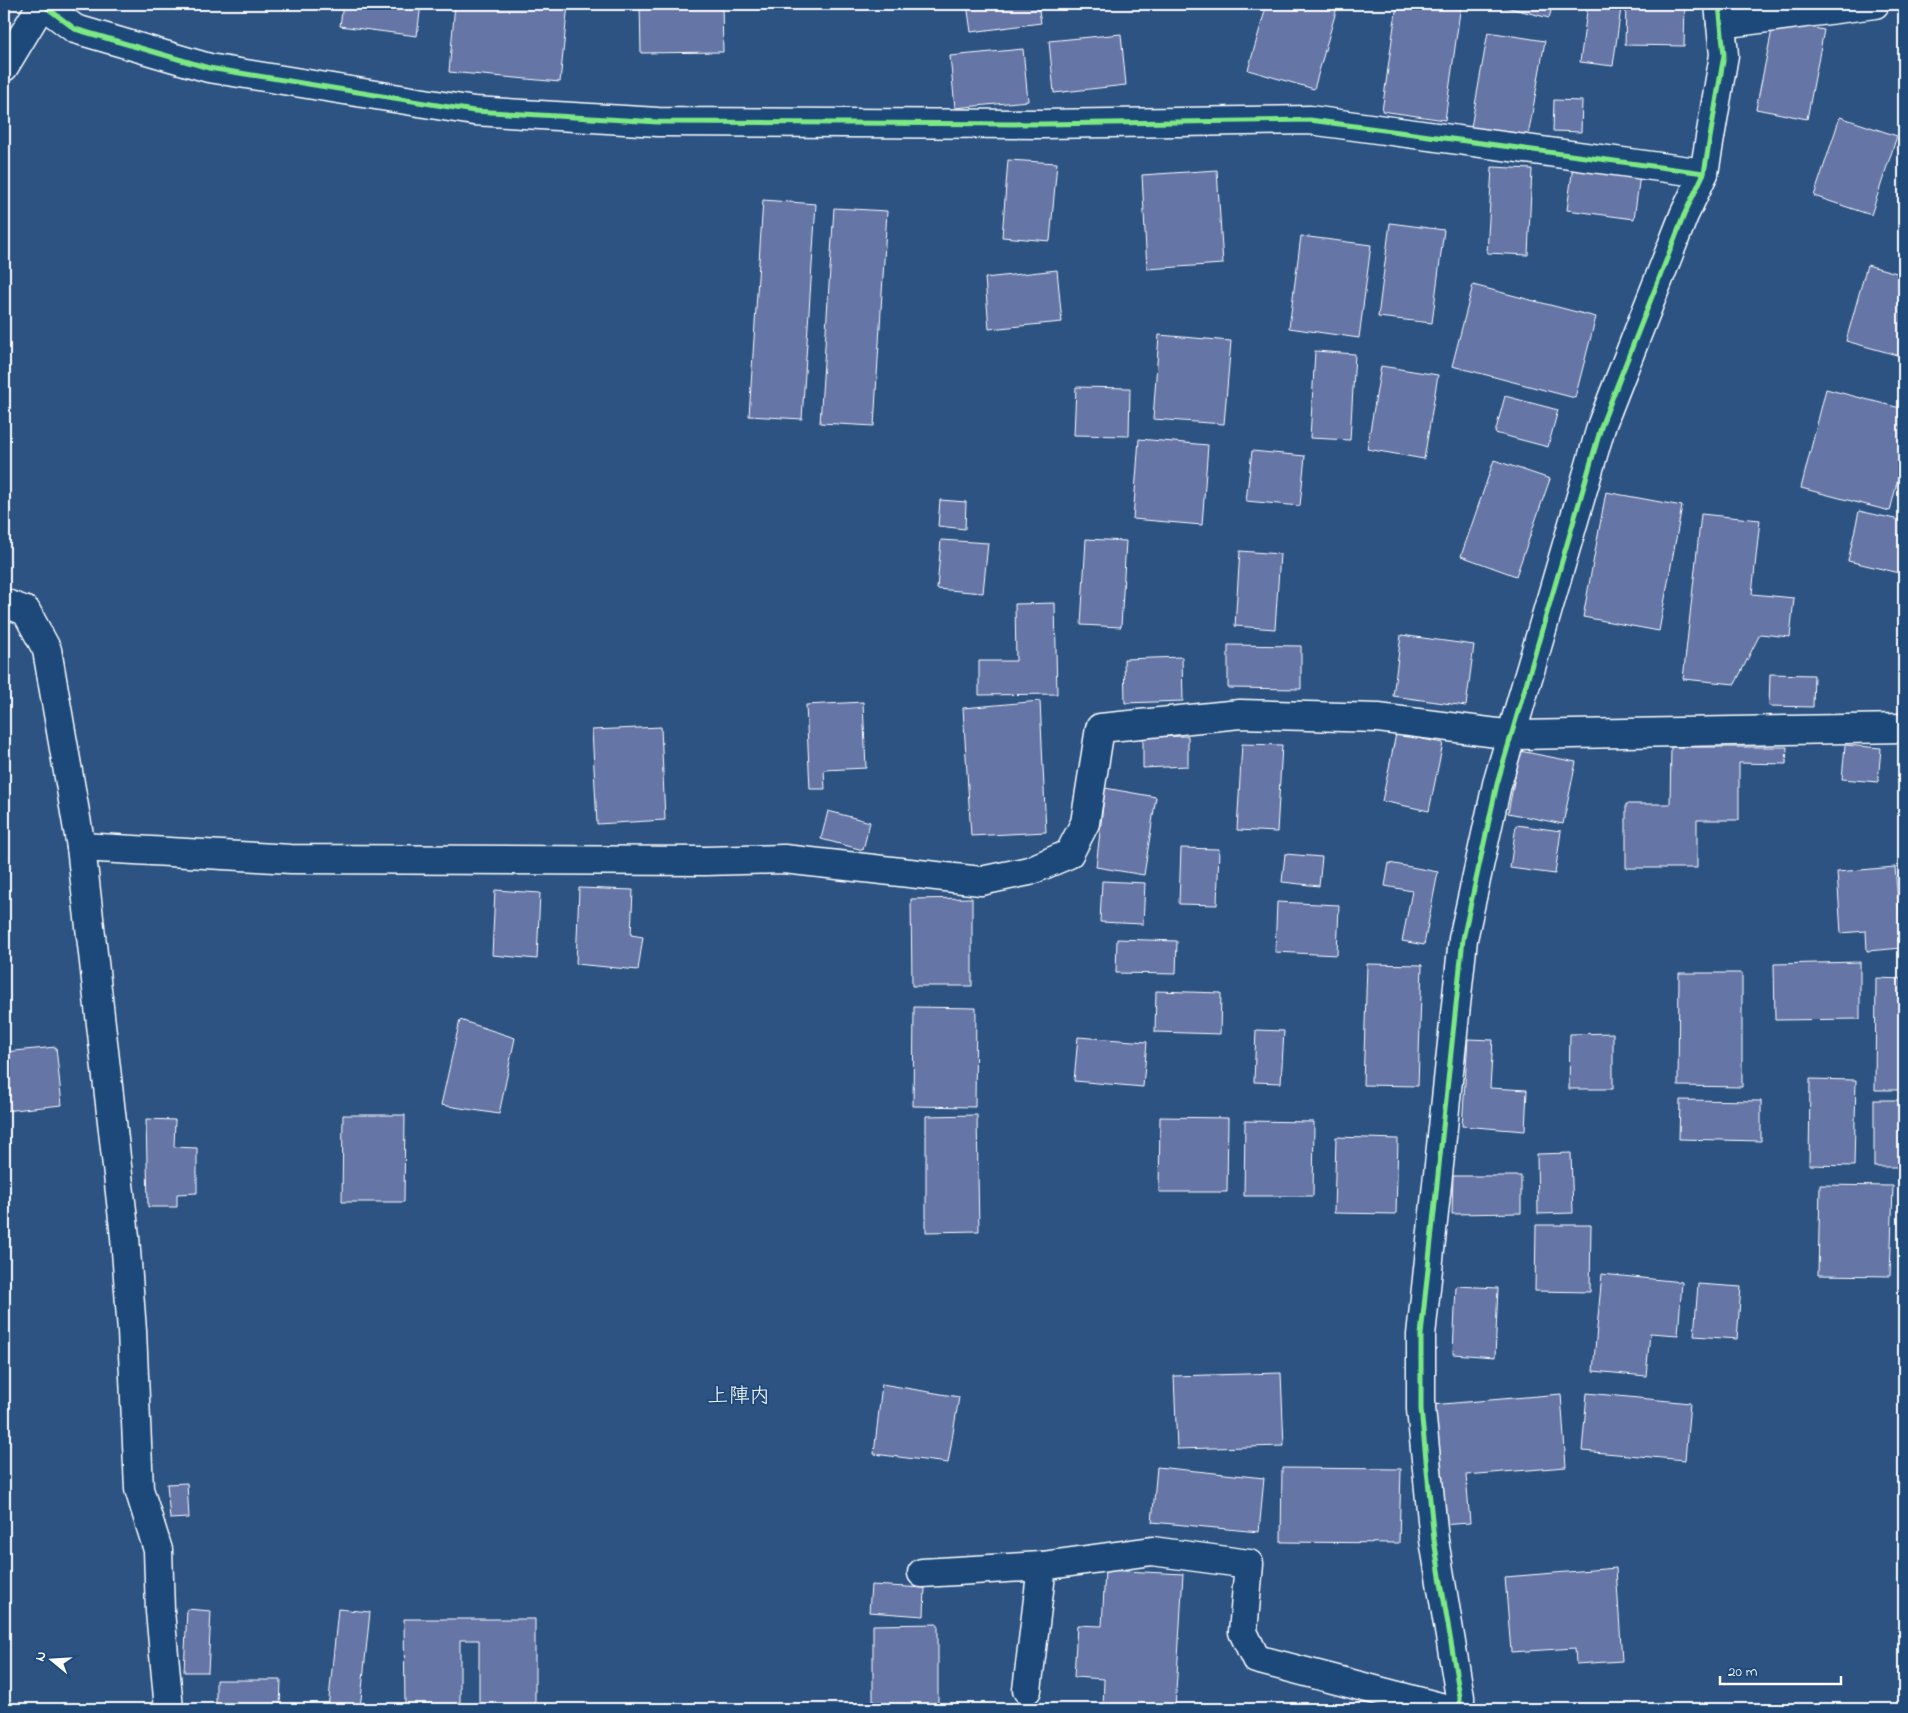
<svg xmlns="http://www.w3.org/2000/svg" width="1908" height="1713" font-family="'Indie Flower','Klee One',sans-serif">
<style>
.building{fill:#6576a6;stroke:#fff}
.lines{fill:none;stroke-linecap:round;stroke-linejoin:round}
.minor-casing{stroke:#fff;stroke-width:31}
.major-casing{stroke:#fff;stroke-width:31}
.minor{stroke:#1f4a7a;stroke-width:28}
.major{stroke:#1f4a7a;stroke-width:28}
.cycleway-casing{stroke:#1f4a7a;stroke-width:8}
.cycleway{stroke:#7ce984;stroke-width:5}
.labels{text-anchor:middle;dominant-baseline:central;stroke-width:4;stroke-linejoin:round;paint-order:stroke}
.neighbourhood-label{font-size:21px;fill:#fff;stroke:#1f4a7a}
</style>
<rect width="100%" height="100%" fill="#2d5383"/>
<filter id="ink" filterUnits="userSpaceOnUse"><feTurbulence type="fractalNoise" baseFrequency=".02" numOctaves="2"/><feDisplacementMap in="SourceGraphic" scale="10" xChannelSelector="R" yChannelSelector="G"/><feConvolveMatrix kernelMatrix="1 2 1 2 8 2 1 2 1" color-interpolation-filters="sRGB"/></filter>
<g filter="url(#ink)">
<g class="building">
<path d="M343,4h78l-4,32 -77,-10z"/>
<path d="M455,4h113l-8,78 -111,-10z"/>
<path d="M640,4h82l1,48 -82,1z"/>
<path d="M967,4h71l3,19 -70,9z"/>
<path d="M1267,4h71l-24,85 -66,-19z"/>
<path d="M1397,4h64l-16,116 -63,-9z"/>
<path d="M1494,4h59l-4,14z"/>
<path d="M1588,4l33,4 -8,58 -33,-4z"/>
<path d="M1626,4h59l-1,42 -59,-1z"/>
<path d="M1774,20l50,10 -17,89 -51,-10z"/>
<path d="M1488,32l57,9 -18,101 -57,-9z"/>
<path d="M1121,34l5,51 -72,8 -5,-52z"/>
<path d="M1023,49l5,52 -73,7 -5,-52z"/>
<path d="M1554,100l28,1 -1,31 -28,-1z"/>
<path d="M1840,117l57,19 -26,79 -57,-19z"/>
<path d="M1008,160l49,3 -7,78 -48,-4z"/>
<path d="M1573,166l67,9 -6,44 -67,-9z"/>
<path d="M1492,167l40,2 -4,86 -41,-2z"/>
<path d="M1217,170l6,94 -76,5 -5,-94z"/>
<path d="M763,200l53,4 -14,215 -53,-3z"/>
<path d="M834,208l53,3 -13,215 -54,-3z"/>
<path d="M1390,223l54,7 -12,93 -54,-6z"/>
<path d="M1301,236l70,9 -12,93 -70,-10z"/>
<path d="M1867,265l37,10v82l-58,-16z"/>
<path d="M1057,270l5,52 -73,7 -4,-51z"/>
<path d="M1473,285l123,32 -21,81 -123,-32z"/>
<path d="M1159,335l72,6 -7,83 -71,-5z"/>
<path d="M1315,351l40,3 -5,86 -40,-2z"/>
<path d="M1381,366l57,9 -14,84 -57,-10z"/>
<path d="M1076,387l54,1 -1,48 -55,-1z"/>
<path d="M1826,389l78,20v45l-14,57 -89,-23z"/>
<path d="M1505,396l53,14 -10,37 -53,-14z"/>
<path d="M1139,439l69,6 -6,80 -69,-6z"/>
<path d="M1252,451l53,5 -5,50 -54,-5z"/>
<path d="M1494,460l56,19 -34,97 -55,-20z"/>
<path d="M1606,492l76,14 -23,125 -76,-14z"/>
<path d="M940,500l26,2 -1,27 -27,-3z"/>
<path d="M1859,511l45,10v53l-56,-13z"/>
<path d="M1701,514l59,6 -8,74 42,4 -4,39 -30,-3 -25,50 -52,-5z"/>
<path d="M1086,539l40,2 -5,86 -40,-2z"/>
<path d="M941,540l47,3 -5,50 -46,-4z"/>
<path d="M1240,551l40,3 -5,75 -40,-3z"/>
<path d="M1055,603l2,91 -78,1v-34h37l-1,-57z"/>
<path d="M1401,635l73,10 -8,61 -73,-10z"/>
<path d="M1228,645l73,1v43l-73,-1z"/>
<path d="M1182,657l1,44 -58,2 -1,-44z"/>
<path d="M1770,674l44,1 -1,32 -44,-1z"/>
<path d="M1040,701l6,131 -75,4 -8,-128z"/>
<path d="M863,702l3,66 -42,2 1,19h-15l-4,-84z"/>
<path d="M661,727l4,93 -68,4 -5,-94z"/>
<path d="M1396,734l47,9 -14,68 -47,-10z"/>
<path d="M1188,736v30l-45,2v-31z"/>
<path d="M1242,744l40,1 -5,87 -40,-2z"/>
<path d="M1845,745l36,3 -3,34 -36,-3z"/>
<path d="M1671,747h116l-1,17 -47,-1v57h-42v48h-71v-64h44z"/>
<path d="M1520,751l56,11 -13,62 -55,-11z"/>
<path d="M1105,788l51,9 -12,78 -48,-8z"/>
<path d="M828,811l42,11 -7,28 -42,-11z"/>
<path d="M1516,825l45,6 -6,43 -45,-6z"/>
<path d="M1181,848l38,1 -2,56 -38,-1z"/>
<path d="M1285,854l37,3 -3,29 -37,-4z"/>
<path d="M1389,863l49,9 -14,73 -22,-4 10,-50 -27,-5z"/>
<path d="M1895,867l7,81 -35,3 -1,-20 -25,2 -4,-61z"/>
<path d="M1102,881l43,2 -2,41 -43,-2z"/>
<path d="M579,888l54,2 -2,45 12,2 -5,33 -62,-6z"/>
<path d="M495,890l45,3 -3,66 -45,-4z"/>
<path d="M972,898v88h-60l-1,-87z"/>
<path d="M1277,902l62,3 -2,50 -62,-3z"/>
<path d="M1117,939l60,2 -1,33 -60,-1z"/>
<path d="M1860,962v57l-85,1 -1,-56z"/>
<path d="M1367,964l55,1 -4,121 -55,-1z"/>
<path d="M1679,973h63v114l-64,-1z"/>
<path d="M1876,978l28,1v111h-29z"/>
<path d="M1156,991l65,2 -1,41 -65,-2z"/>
<path d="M914,1007l62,1 -1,99 -62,-1z"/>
<path d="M460,1020l55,18 -16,76 -58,-9z"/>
<path d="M1256,1030l28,1 -3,52 -27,-1z"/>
<path d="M1613,1033v56h-44l1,-55z"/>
<path d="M1078,1037l69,5 -4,45 -69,-6z"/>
<path d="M1468,1039l25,1 -3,48 37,2 -2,41 -63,-5z"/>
<path d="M56,1047l6,58 -58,6v-59z"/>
<path d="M1810,1079l46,1 -2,86 -45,-1z"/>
<path d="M1680,1100l81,1v40l-82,-2z"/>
<rect x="1874" y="1100" width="30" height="67"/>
<path d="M343,1115h62l-1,87h-62z"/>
<path d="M977,1115l2,116 -53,1v-116z"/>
<path d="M1160,1117l68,1 -1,74h-68z"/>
<path d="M146,1119l29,1 -1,27 23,1v45l-20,1v13h-29z"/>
<path d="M1245,1121l69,1 -1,74h-69z"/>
<path d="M1336,1137l62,2 -2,75 -62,-1z"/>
<path d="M1571,1153l2,60 -35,1 -1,-60z"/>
<path d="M1453,1176h68v37l-69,1z"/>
<path d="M1820,1185l73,1 -3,90 -72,-1z"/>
<path d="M1536,1225h55l-1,67 -55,-1z"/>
<path d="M1602,1274l80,8 -4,53 -28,-2 -4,43 -53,-5z"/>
<path d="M1698,1284l43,3 -4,52 -43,-3z"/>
<path d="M1456,1286l42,2 -3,69 -42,-3z"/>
<path d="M1281,1373l3,73 -107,3 -3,-73z"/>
<path d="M882,1384l77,13 -11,66 -74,-9z"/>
<path d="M1587,1393l103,10 -5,57 -103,-9z"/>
<path d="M1561,1394l5,73 -100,8 4,48 -30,2 -9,-120z"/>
<path d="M1157,1467l107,11 -5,54 -107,-10z"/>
<path d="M1282,1468l119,1 -2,74 -118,-1z"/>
<path d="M187,1483l2,35 -19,1 -3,-35z"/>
<path d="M1616,1568l6,93 -46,3 -1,-16 -64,4 -6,-75z"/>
<path d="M1105,1570l78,4 -8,135h-72l1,-30 -30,-2 3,-52 25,1z"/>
<path d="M871,1585l54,3 -1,28 -55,-4z"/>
<path d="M187,1609l24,2 -3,61h-24z"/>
<path d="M338,1609l32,3 -10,97h-32z"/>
<path d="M404,1619h131v90h-56v-69h-19v69h-55z"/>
<path d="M938,1624v85h-65v-84z"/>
<path d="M216,1680h65l-1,29h-64z"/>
<path d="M1291,1703l59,6h-59z"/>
</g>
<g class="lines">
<defs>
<g id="minor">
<path d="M42,4l33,25 134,39 265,43 184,11 385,2 267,-4 394,53"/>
<path d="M1721,24l154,-20"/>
<path d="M4,603l22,8 21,39 34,197 44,390 7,94 7,158 19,61 2,61 9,98"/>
<path d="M81,847l210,12 414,2 79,-2 197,22 48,-10 40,-17 16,-31 15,-95 140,-14 138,4 135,17 391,-7"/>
<path d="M922,1573l120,-7"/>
<path d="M1027,1690l15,-124 110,-15 97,13 -6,68 13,27 192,50"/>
<path d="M1460,1709v-12l-26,-157 -13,-131v-74l42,-396 34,-155 105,-360 82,-209 20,-42 20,-118 -5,-51"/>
</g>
<path id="major" d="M4,67l38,-63"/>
</defs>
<use href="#minor" class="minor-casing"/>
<use href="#major" class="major-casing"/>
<use href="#minor" class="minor"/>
<use href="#major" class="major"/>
<defs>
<g id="cycleway">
<path d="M42,4l33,25 134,39 265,43 184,11 385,2 267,-4 394,53"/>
<path d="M1460,1709v-12l-26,-157 -13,-131v-74l42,-396 34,-155 105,-360 82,-209 20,-42 20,-118 -5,-51"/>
</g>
</defs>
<use href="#cycleway" class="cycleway-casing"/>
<use href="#cycleway" class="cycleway"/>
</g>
</g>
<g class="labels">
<g class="neighbourhood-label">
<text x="739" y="1397">上陣内</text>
</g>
</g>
<rect width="1908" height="1713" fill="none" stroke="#1f4a7a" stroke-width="20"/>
<rect x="10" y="10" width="1888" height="1693" fill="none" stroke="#fff" stroke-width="2" filter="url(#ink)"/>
<g transform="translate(52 1660) rotate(288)" stroke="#1f4a7a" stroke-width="4" paint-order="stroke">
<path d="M0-4L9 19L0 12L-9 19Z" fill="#ffffff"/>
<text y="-8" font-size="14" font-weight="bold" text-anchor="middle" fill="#ffffff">N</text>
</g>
<path d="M1720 1676v8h121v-8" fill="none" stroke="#ffffff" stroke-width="2.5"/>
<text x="1728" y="1676" font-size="15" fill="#ffffff" stroke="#1f4a7a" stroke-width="4" paint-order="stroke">20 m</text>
</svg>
